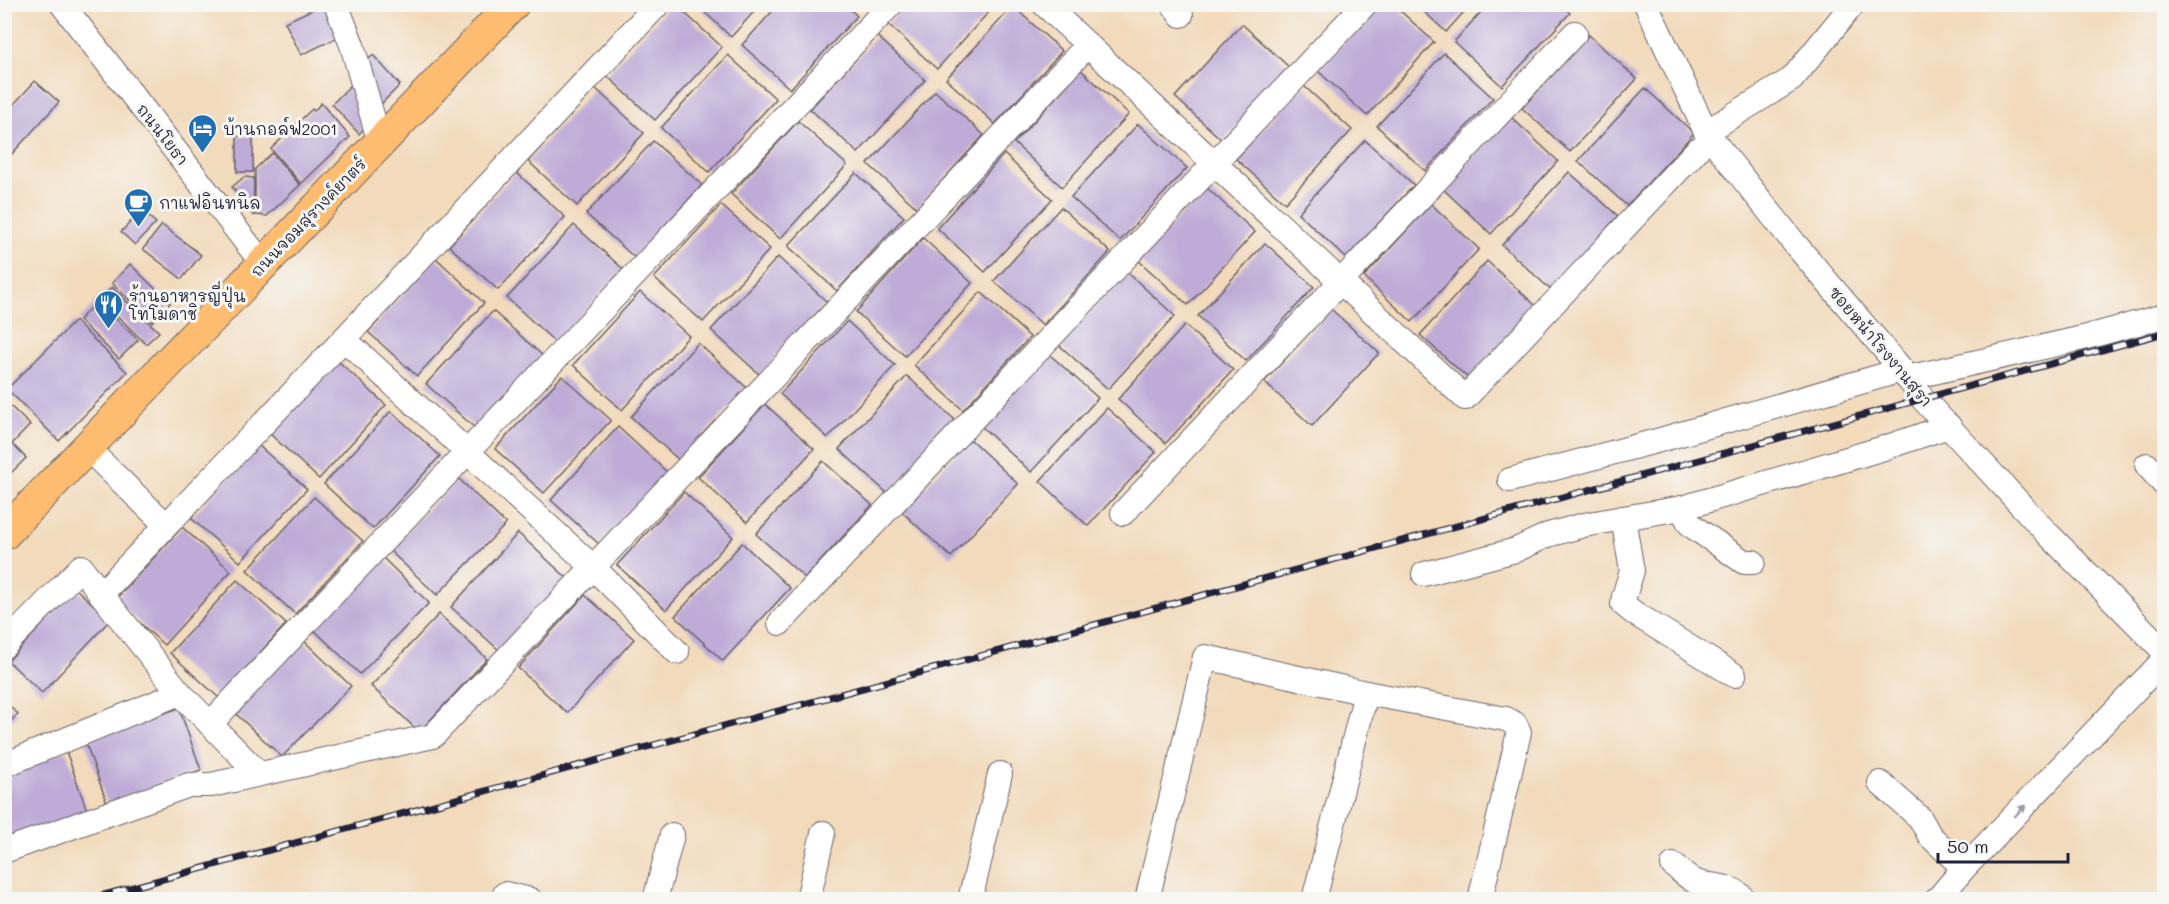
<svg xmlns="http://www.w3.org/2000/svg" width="2169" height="904" font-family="Mali,'Playpen Sans Thai',sans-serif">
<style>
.building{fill:#beabd7}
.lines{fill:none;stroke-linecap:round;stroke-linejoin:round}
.minor-casing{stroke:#6b6268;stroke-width:26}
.major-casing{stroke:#6b6268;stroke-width:34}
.minor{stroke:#fff;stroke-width:24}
.major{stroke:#fdbc6f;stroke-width:32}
.rail-casing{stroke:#22223b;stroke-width:7}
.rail{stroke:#f6f6f2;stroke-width:4.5;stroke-dasharray:14;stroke-linecap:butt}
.oneway{fill:#9c9ca7}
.labels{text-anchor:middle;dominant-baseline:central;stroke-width:6;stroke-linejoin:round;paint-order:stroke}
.poi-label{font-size:16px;fill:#22223b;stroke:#f6f6f2;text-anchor:start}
.street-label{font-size:16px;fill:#22223b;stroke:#f6f6f2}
</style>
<rect width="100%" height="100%" fill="#f6f6f2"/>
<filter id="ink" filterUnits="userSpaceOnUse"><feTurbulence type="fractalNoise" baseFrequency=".0167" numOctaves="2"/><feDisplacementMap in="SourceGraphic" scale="12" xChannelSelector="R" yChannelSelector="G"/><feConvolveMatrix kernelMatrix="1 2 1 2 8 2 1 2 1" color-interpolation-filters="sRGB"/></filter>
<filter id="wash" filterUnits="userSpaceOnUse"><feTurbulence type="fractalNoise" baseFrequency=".008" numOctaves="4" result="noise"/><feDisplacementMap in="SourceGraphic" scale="24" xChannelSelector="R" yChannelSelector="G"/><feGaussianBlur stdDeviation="1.35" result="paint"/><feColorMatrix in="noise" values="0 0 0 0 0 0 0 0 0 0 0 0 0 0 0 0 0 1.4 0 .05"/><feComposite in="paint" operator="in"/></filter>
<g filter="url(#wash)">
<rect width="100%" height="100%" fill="#f2dabb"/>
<g id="blocks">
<g class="building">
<path d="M324,4h5l14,31 -42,20 -16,-33z"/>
<path d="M671,4h4l47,43 -67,73 -49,-45z"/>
<path d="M696,4h65l-30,33z"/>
<path d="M779,4h66l12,12 -67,73 -48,-44z"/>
<path d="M906,4h90l-59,65 -49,-45z"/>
<path d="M1379,4h14l41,38 -67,74 -49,-45z"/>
<path d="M1416,4h55l-25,28z"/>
<path d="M1488,4h72l10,9 -68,73 -48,-44z"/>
<path d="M1013,6l49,45 -67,73 -49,-45z"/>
<path d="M1242,24l48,44 -67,73 -48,-44z"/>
<path d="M1589,35l48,44 -67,73 -48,-44z"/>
<path d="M877,36l48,44 -67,73 -48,-44z"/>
<path d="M1444,53l49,45 -68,73 -48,-45z"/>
<path d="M373,55l27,30 -24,24 -11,-46z"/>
<path d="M728,55l48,44 -67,73 -48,-44z"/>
<path d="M1081,70l48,44 -67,73 -48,-44z"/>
<path d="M35,81l24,21 -48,53 -7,-6v-34z"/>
<path d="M355,81l13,43 -9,10 -27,-30z"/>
<path d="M1303,85l49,45 -67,73 -49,-44z"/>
<path d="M595,88l49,45 -67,73 -49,-45z"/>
<path d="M1645,88l49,45 -67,73 -49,-45z"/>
<path d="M935,91l49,44 -67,73 -49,-44z"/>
<path d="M321,103l29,34 -49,47 -30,-35 41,-40 2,2z"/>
<path d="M1510,116l48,45 -67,73 -48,-45z"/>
<path d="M798,121l49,44 -67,74 -49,-45z"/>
<path d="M1138,124l49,44 -67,73 -49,-44z"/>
<rect x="237" y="136" width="16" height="36"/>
<path d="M1365,140l49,45 -68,73 -48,-45z"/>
<path d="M653,141l49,44 -67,73 -49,-44z"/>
<path d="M272,153l28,32 -33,31 -12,-1v-46z"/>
<path d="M1004,154l48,45 -67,73 -48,-44z"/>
<path d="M516,172l49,45 -67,73 -49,-44z"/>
<path d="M1569,172l49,44 -67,74 -49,-45z"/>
<path d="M856,173l48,44 -67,74 -49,-45z"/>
<path d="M244,177l10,1 -1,37 -21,-28z"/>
<path d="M1206,187l49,45 -67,73 -49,-44z"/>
<path d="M1431,204l48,45 -67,73 -48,-45z"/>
<path d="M721,205l49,44 -67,73 -49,-44z"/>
<path d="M1061,207l49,45 -67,73 -49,-44z"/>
<path d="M142,210l14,13 -21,22 -14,-13z"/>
<path d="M162,225l39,30 -19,24 -39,-30z"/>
<path d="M574,225l49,44 -67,74 -49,-45z"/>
<path d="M923,238l49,45 -67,73 -49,-44z"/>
<path d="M1265,243l49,44 -68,74 -48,-45z"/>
<path d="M778,257l49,45 -67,73 -49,-45z"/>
<path d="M436,258l48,45 -67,73 -49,-44z"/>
<path d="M1487,261l49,45 -67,73 -49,-44z"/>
<path d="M130,264l40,39 -18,19 -40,-39z"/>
<path d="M1126,271l49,45 -67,73 -49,-44z"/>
<path d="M112,287l47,45 -13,12 -46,-45z"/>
<path d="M640,292l49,44 -67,74 -49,-45z"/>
<path d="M981,292l49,45 -67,73 -49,-45z"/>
<path d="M97,301l41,39 -19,19 -40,-39z"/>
<path d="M1331,309l48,44 -67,73 -48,-44z"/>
<path d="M493,311l49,44 -67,73 -49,-44z"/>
<path d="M75,321l52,51 -68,69 -52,-52z"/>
<path d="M847,321l48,44 -67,73 -48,-44z"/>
<path d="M1185,325l48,45 -67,73 -48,-44z"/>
<path d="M698,343l49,45 -67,73 -49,-44z"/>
<path d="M1049,354l49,44 -67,74 -49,-45z"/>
<path d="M338,361l48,44 -67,74 -49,-45z"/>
<path d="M562,376l49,44 -67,73 -49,-44z"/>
<path d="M907,376l48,44 -67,74 -49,-45z"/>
<path d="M4,400l26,25 -18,19 14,14 -22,22z"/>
<path d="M765,404l49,45 -67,73 -49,-45z"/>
<path d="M1107,408l49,44 -68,74 -48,-45z"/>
<path d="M391,411l49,45 -67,73 -49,-45z"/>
<path d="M618,427l49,45 -67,73 -49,-45z"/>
<path d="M970,439l48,45 -67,73 -49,-45z"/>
<path d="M258,445l49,44 -67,73 -49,-44z"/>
<path d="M823,461l49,44 -67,73 -49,-44z"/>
<path d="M458,478l48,46 -69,71 -48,-45z"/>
<path d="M684,492l49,45 -67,73 -49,-45z"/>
<path d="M314,497l49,44 -68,73 -48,-44z"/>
<path d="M182,527l49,44 -67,74 -49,-45z"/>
<path d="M518,533l49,45 -67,73 -49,-44z"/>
<path d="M742,543l48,45 -67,73 -48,-45z"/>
<path d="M382,557l47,46 -69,71 -47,-45z"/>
<path d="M237,580l49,44 -67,74 -49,-45z"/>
<path d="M76,589l34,31 -68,73 -34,-32z"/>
<path d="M585,595l49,44 -67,74 -49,-45z"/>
<path d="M439,614l48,45 -68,73 -48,-46z"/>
<path d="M303,640l48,46 -69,71 -48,-45z"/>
<path d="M4,701l14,13 -14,14z"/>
<path d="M179,708l22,62 -94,33 -22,-62z"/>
<path d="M66,751l22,62 -84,30v-70z"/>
</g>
</g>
</g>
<g filter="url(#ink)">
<use href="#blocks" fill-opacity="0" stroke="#6b6268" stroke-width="1.5"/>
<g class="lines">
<defs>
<g id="minor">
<path d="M62,4l201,260"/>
<path d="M336,4l16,41 28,98"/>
<path d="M1044,4l421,394 232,-248"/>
<path d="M1173,4l8,11"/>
<path d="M1646,4l60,128 89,112 107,126 21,29 123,133 118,119"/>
<path d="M1706,132l86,-53 61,-75"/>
<path d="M344,339l250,229 83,84"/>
<path d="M1907,378l176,-40 81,-22"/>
<path d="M87,448l79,77"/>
<path d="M2147,465l17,19"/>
<path d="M1510,480l150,-40 242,-70"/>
<path d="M1682,508l-59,10 9,53 -8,25 -1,8 11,9 100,62"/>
<path d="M1123,513l452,-480"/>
<path d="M1753,562h-9l-49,-34 -6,-5 -7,-15 202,-60 65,-22"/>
<path d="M1424,574l92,-24 32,-15 36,-10 39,-7"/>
<path d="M101,594l79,99 78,80"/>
<path d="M780,623l585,-619"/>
<path d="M4,646l77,-79 20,27 243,-255 314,-335"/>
<path d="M1366,693l140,26 9,5 4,8 -39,168"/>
<path d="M210,724l681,-720"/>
<path d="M4,765l176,-72"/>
<path d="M1880,783l40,35 10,18 34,32"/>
<path d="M4,851l185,-66h22l222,-49 654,-690"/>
<path d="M1673,865c7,5 15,13 23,17 14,5 39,2 48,18"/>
<path d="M504,900l1,-6 25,6"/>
<path d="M655,900l17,-65"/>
<path d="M808,900l15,-67"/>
<path d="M970,900l30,-126"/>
<path d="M1147,900l58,-243 161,36 -52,207"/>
<path d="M1937,900l27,-32 200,-208"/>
</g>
<path id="major" d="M4,534l509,-530"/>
</defs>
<use href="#minor" class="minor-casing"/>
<use href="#major" class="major-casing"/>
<use href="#minor" class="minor"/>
<use href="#major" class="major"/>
<defs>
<path id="rail" d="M86,900l2078,-567"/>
</defs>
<use href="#rail" class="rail-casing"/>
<use href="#rail" class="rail"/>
</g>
<defs><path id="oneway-solid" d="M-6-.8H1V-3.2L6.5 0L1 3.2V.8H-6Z" transform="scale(1.5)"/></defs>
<use class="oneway" href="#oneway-solid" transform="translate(2020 811) rotate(-46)"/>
</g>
<defs>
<symbol id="hotel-pin" viewBox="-11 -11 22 30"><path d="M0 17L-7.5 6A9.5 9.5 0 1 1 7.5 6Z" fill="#1f6fb2" stroke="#f6f6f2"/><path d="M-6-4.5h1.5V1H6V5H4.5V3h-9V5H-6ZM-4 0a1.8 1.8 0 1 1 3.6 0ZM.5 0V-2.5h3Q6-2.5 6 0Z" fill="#fff"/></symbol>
<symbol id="cafe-pin" viewBox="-11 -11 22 30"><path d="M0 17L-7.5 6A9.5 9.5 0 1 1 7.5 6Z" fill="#1f6fb2" stroke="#f6f6f2"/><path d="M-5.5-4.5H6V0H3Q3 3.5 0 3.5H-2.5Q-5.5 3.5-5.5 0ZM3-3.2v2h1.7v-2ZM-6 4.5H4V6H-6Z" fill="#fff"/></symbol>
<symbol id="restaurant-pin" viewBox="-11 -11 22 30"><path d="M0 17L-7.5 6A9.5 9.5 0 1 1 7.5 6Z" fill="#1f6fb2" stroke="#f6f6f2"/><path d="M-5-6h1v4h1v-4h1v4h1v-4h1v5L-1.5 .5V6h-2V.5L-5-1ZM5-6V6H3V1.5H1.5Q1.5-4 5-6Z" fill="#fff"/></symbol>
</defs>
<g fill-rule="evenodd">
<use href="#hotel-pin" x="186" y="112" width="33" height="45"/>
<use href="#cafe-pin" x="122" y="186" width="33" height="45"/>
<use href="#restaurant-pin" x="92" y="288" width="33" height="45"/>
</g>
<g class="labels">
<g class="poi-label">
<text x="223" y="128">บ้านกอล์ฟ2001</text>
<text x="159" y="202">กาแฟอินทนิล</text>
<text x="129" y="295">ร้านอาหารญี่ปุ่น<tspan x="129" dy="18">โทโมดาชิ</tspan></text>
</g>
<g class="street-label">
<text transform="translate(163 134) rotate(52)">ถนนโยธา</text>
<text transform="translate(308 217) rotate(-46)">ถนนจอมสุรางค์ยาตร์</text>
<text transform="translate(1881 346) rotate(50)">ซอยหน้าโรงงานสุรา</text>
</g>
</g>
<rect width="2169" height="904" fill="none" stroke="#f6f6f2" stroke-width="24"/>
<path d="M1938 853v9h130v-9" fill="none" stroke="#22223b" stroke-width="3"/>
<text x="1947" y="853" font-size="18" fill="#22223b" stroke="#f6f6f2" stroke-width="4.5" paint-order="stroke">50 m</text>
</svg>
